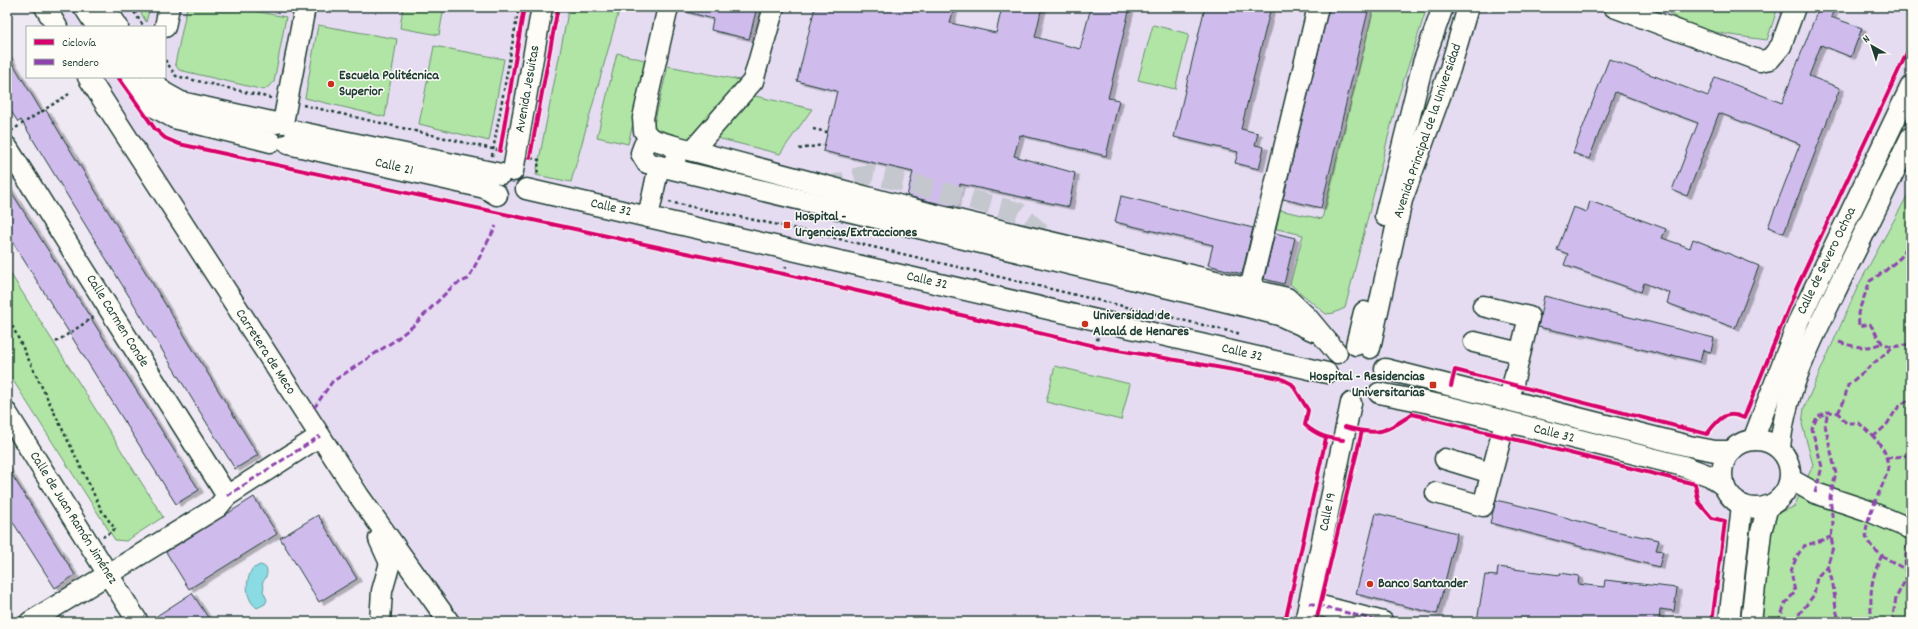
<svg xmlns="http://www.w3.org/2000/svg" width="1918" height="629" font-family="Dekko,sans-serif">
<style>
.built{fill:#e5dcf2}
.green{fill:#b1e5a6;stroke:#68916d}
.water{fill:#8bdbe4;stroke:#609c9e}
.building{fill:#cfbced;stroke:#1f3d34;filter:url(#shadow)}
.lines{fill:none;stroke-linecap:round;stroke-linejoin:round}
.minor-tunnel{stroke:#c5c7ce;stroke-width:20;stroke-dasharray:20 10;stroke-linecap:butt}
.minor-casing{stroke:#1f3d34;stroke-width:23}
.path{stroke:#1f3d34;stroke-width:2.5;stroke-dasharray:3 3;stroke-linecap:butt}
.minor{stroke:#fdfcf7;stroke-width:20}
.quiet{stroke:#8e44ad;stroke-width:3;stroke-dasharray:6 3;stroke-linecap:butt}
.cycleway-casing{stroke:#fdfcf7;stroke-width:6}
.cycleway{stroke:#d6006c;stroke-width:4}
.poi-dot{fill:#c8321e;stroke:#fdfcf7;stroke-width:1.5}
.labels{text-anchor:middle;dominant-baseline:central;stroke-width:3;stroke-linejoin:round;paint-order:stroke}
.poi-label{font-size:14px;font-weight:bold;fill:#1f3d34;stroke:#fdfcf7;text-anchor:start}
.street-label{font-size:14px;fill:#1f3d34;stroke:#fdfcf7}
</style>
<defs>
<filter id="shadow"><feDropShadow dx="4.5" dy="2.5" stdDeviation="0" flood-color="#0004"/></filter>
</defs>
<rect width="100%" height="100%" fill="#efe9f4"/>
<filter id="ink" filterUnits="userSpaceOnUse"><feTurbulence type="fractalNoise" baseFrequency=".025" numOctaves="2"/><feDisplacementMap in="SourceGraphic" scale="8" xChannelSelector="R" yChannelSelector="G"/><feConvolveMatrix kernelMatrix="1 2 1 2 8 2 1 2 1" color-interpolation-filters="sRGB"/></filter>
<g filter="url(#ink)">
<path class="built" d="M56,7h1855v615h-1451l-146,-214 -214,-331h65v-50h-97z"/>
<g class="green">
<path d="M138,7h12l-4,15z"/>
<path d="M187,7h45l54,10 -12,65 -10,8 -85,-20 -4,-6z"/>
<path d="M403,7h41l-5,28 -39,-7z"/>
<path d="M569,7h51l-49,175 -35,-7z"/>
<path d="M1374,7h53l-29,91 -53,210 -11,5 -8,1 -36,-30 13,-49 -34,-8 5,-18 48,10z"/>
<path d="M1661,7h117l-11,33c-37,-5 -76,-8 -106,-33z"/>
<path d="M318,25l79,14 -12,78 -80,-19z"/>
<path d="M1153,25l36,9 -14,55 -37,-9z"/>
<path d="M434,46l70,13 -15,82 -70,-17z"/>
<path d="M617,53l31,8 -20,83 -31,-7z"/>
<path d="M668,66l72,14 -51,59 -37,-7z"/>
<path d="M755,96l57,13 -32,45 -63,-16z"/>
<path d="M1911,189v433h-149l10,-107 22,-8 19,-42 -11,-41 2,-16 54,-122z"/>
<path d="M7,268l156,249 -37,24 -11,-1 -108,-169z"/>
<path d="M1055,366l75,18 -9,36 -75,-18z"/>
</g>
<path class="water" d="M260,565c11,2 7,12 2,18l2,4 -1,4 4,9 -2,4 -8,4c-12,-9 -12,-26 -5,-39z"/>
<g class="building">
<path d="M685,7h72l-8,32 -38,-9 2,-11 -29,-8z"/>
<path d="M815,7h139l-4,16 46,10 6,-26h40l-7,30 45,12 11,-42h39l-22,91 11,2 -13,56 -86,-21 -6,21 61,17 -6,34 -109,-23 -6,23 -47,-11 6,-24 -90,-21 14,-60 -40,-10z"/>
<path d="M1205,7h66l-30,122 17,4 -3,12 9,2 -5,22 -24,-6 3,-11 -64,-15z"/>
<path d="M1329,7h40l-48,201 -38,-9z"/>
<path d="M1819,7h16l-4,10 31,11 -11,29 -30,-12 -12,31 31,12 -56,145 -16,-6 32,-83 -81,-31 -32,83 -15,-6 26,-67 -83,-31 -26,67 -16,-6 36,-94 99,37 7,-19 67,26z"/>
<path d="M7,54l35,58 4,-2 12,20 200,325 -23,14 -214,-349 -3,2 -11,-17z"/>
<path d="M7,185l192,305 -23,14 -169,-271z"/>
<path d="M1121,196l132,32 -11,46 -34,-9 5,-20 -98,-23z"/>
<path d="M1590,201l76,28 -4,9 28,10 3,-9 66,27 -24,62 -68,-25 3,-10 -26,-10 -3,9 -77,-27 4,-11 -11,-4 16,-43 14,5z"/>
<path d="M1275,233l20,5 -11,46 -20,-5z"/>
<path d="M1544,296l170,42 -3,14 -8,-2 -3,12 -28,-7v2l-90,-23 -1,2 -43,-9z"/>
<path d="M7,467l68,108 -20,13 -48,-75z"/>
<path d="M254,497l23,37 -88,55 -23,-37z"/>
<path d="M1496,500l51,12 63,18 49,10 -3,10 7,1 -4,16 -169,-44z"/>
<path d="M1376,513l81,20 -20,81 -81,-20z"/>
<path d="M318,515l39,64 -38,23 -39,-64z"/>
<path d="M1498,567l62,8v-2l19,3 -1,8 26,3 1,-7 72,8 -3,23 -14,-2 -1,13 -182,-1 8,-46 12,1z"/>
<path d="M192,593l19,29h-62v-1z"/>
</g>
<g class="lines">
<path class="minor-tunnel" d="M826,187l43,-13 41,9 108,29 31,29"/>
<defs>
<g id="minor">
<path d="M45,7l12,20"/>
<path d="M84,7l13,20"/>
<path d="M105,7l13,20"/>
<path d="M1614,7l146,54 10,-2 11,-13 14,-39"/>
<path d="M165,27l4,-20"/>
<path d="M88,77l271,419 90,126"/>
<path d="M129,77l20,27 25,14 97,24"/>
<path d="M151,77l12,15 18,10 95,21"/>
<path d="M283,123l22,-116"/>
<path d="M295,131l206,43"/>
<path d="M651,139l-7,-8 -1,-13 25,-111"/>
<path d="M651,139l20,6 6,7 -2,9 -7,7 -21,-5 -6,-10 3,-8z"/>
<path d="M288,144l197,44 12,7"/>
<path d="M671,145l257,68 359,85 20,19 30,36"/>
<path d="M7,147l220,349 -9,11 -188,115"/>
<path d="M692,151l61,-70 21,-74"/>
<path d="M668,168l576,138 35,9 35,16"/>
<path d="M513,171l29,-164"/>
<path d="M526,189l801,184"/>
<path d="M1385,216l38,-153 20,-56"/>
<path d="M648,217l11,-51"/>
<path d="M1250,289l68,-282"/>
<path d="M1483,306l46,11 -20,83"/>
<path d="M1474,342l46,11"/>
<path d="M1356,345l8,-33"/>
<path d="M1370,348l32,-148 48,-131 18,-62"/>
<path d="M1385,369l304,77 26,5h16"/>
<path d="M1379,393l66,13 238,60 27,10 15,11"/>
<path d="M7,413l131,209"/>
<path d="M1753,440l46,-120 112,-234"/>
<circle cx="1756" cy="474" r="34"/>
<path d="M1780,449c4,-58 35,-115 60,-167 24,-48 47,-96 71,-145"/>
<path d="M1445,459l46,14"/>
<path d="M1790,479l25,14 51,17 45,19"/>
<path d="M1436,493l47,13 22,-84"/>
<path d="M227,496l93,-60"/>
<path d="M379,539l11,24 -8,28 -2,31"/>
<path d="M1309,603l74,19"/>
<path d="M1305,622l46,-219"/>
<path d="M1729,622l13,-117"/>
<path d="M1751,622l10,-90 7,-26"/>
</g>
</defs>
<use href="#minor" class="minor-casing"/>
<g class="path">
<path d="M131,7l13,20"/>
<path d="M165,60l11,16 95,22"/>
<path d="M303,105l198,46"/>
<path d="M813,129l14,3"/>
<path d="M11,131l58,-37"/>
<path d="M799,149l24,-4"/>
<path d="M492,156l27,-149"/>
<path d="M531,158l8,2 -2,15"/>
<path d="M669,202l128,27 444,105"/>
<path d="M784,274l2,-8"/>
<path d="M7,315l95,196 13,18 -12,8"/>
<path d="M56,342l38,-25"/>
<path d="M1095,346l3,-9"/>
</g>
<use href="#minor" class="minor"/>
<g class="quiet">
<path d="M1911,240l-10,17 -16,14 -15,10 -12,32 1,13 11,-2 12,19 11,4 18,-3"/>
<path d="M1839,342c15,5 28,8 43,1"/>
<path d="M314,408l18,-26 62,-41 19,-15 41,-41 14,-6 28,-53"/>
<path d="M1838,413l6,-12 4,-16 45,-38"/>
<path d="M1873,437c5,-5 13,-10 16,-16 8,-12 8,-15 22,-22"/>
<path d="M1886,458l25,-3"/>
<path d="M1815,493l7,-26 -10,-38 5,-12 11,-5 10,1 8,10h13c8,8 21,18 26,30 1,4 3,10 3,14 -2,19 -31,60 -19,76 9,12 24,19 37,27"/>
<path d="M227,496l93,-60"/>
<path d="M1911,525c-2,21 -12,39 0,60"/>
<path d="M1827,567c10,19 5,36 13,55"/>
<path d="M1309,603l74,19"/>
<path d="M1779,622l6,-18 10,-12 -4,-21 6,-15 7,-10 27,-9"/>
<path d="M1793,622l21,-27 3,-18 10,-10 6,-20 -2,-10 2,-13 -3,-27 6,-23 -11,-49 3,-13"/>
<path d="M1871,622c0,-29 -2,-40 11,-67"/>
<path d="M1892,622l4,-24 11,-21"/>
</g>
<defs>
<g id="cycleway">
<path d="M118,77l37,52 10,9 14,6 605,130 311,72 185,32 12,6 16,26 -3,15c13,11 22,13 38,15"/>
<path d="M500,151l24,-144"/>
<path d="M530,157l28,-150"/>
<path d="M1451,386l4,-16 252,64c11,-14 18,-25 37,-16l53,-131 114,-243"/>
<path d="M1345,427c33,9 40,6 67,-13l283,70 4,19 13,15 13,3 -13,101"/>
<path d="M1285,622l41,-184"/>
<path d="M1316,622l46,-191"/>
</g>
</defs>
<use href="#cycleway" class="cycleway-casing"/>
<use href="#cycleway" class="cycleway"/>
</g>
</g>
<g class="poi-dot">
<circle cx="331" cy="84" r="4"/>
<rect x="783" y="221" width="8" height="8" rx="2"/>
<circle cx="1085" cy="324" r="4"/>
<rect x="1429" y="381" width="8" height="8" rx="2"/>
<circle cx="1370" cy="584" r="4"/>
</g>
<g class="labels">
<g class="poi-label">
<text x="339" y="76">Escuela Politécnica<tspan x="339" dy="16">Superior</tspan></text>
<text x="795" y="217">Hospital -<tspan x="795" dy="16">Urgencias/Extracciones</tspan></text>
<text x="1093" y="316">Universidad de<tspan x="1093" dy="16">Alcalá de Henares</tspan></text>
<text x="1425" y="377" text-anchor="end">Hospital - Residencias<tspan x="1425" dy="16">Universitarias</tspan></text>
<text x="1378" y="584">Banco Santander</text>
</g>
<g class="street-label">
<text transform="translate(528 89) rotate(-80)">Avenida Jesuitas</text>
<text transform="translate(1428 131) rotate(-71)">Avenida Principal de la Universidad</text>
<text transform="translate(394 167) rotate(13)">Calle 21</text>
<text transform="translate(611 208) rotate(13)">Calle 32</text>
<text transform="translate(1827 261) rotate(-64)">Calle de Severo Ochoa</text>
<text transform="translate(927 281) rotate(13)">Calle 32</text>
<text transform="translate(117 321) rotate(58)">Calle Carmen Conde</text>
<text transform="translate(265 352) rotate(57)">Carretera de Meco</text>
<text transform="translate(1242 353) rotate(13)">Calle 32</text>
<text transform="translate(1554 434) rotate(14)">Calle 32</text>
<text transform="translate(1328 512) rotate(-78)">Calle 19</text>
<text transform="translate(73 518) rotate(58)">Calle de Juan Ramón Jiménez</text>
</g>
</g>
<rect width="1918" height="629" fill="none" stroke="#fdfcf7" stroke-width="24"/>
<rect x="12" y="12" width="1894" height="605" fill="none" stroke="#1f3d34" stroke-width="1.5" filter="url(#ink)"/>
<rect x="26" y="26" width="140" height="52" fill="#fdfcf7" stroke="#a4b0a9"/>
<rect x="34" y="39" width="20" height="6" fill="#d6006c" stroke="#a4b0a9"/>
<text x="62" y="46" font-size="12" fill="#1f3d34">Ciclovía</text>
<rect x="34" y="59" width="20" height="6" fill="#8e44ad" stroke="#a4b0a9"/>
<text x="62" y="66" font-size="12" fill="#1f3d34">Sendero</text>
<g transform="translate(1872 46) rotate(321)" stroke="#fdfcf7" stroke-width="3" paint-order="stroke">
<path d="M0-3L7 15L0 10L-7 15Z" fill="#1f3d34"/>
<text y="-6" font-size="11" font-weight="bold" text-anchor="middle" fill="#1f3d34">N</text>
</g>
</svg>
